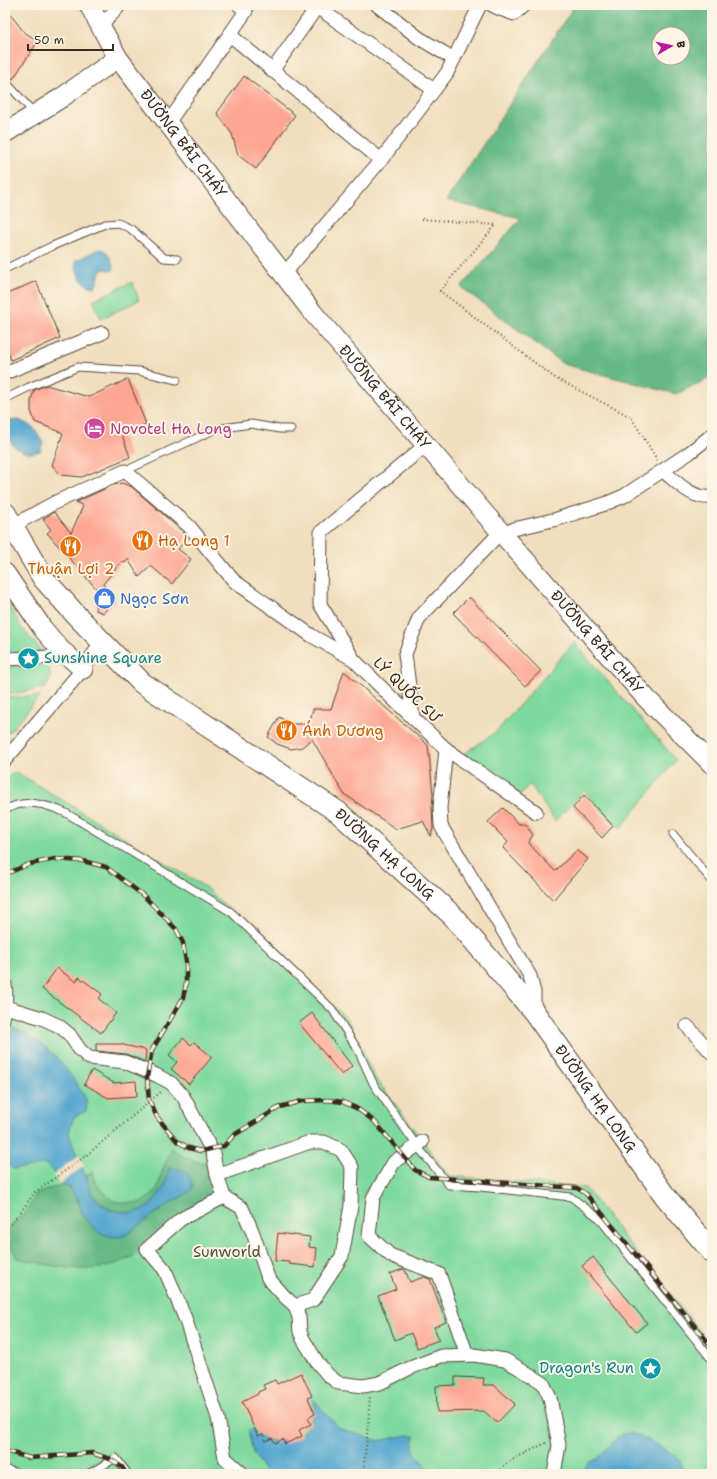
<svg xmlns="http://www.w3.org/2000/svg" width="717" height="1479" font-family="'Shantell Sans',sans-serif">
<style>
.green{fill:#7ed99f;stroke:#5c825e}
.forest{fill:#66b986;stroke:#507252;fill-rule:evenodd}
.water{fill:#54a7cf;stroke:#486876}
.pier{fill:#f1debe}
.building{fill:#fda692}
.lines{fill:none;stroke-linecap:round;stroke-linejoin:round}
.lane-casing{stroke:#564536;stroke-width:9}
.street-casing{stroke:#564536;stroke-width:15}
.secondary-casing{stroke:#564536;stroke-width:21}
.primary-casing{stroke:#564536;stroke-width:23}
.path{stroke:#564536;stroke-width:2;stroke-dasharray:1 3;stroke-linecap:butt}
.lane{stroke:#fff;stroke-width:7}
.street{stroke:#fff;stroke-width:13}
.secondary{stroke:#fff;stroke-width:19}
.primary{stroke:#fff;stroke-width:21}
.rail-casing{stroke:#3b2a1e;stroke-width:4.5}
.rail{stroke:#fcf5e5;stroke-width:3;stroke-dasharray:9;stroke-linecap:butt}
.labels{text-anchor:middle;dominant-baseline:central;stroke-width:4;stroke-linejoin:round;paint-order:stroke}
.street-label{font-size:15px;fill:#3b2a1e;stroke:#fcf5e5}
.hotel-label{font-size:15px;fill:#b23c85;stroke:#fcf5e5;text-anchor:start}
.food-label{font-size:15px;fill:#c56008;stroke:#fcf5e5;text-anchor:start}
.shop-label{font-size:15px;fill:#366cbe;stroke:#fcf5e5;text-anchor:start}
.culture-label{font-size:15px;fill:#0d838f;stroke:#fcf5e5;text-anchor:start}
.park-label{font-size:15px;fill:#4c563e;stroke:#fcf5e5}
</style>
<rect width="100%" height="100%" fill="#fcf5e5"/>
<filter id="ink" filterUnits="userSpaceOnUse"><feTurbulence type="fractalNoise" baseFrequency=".025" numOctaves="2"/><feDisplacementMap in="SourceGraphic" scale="8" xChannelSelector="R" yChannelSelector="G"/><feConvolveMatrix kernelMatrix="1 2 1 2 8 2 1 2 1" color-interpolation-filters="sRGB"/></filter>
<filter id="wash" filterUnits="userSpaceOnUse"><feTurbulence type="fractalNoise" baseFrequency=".012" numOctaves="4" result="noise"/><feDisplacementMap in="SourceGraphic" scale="16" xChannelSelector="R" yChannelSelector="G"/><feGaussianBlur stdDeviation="0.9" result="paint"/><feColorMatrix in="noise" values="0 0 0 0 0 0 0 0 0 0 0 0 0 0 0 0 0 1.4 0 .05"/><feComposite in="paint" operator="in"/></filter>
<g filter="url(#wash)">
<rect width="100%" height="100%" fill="#f1debe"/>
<g class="green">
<path d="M132,282l7,18 -38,19 -8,-19z"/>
<path d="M5,599l17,29 21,25 -38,2z"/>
<path d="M574,642l102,118 -56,69 -36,-38 -29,30 -25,-37 -9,10 -57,-40 33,-23z"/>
<path d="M45,663c7,11 8,14 0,25l-27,5h-13v-26l21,-1z"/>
<path d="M40,696l-28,33 -7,6v-37z"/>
<path d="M16,772l189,115 143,133 26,56 75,100 136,12 127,159v127h-707v-695z"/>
</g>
<g class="forest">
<path d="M575,5h137v372l-36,17 -113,-30 -102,-77 60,-69 -75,-17zM659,34h24v24h-24z"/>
<path d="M172,1148c10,11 24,14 39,16l7,32 -82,59c-11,5 -23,11 -35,13 -28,4 -58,-4 -84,-10l-8,-16 -2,-11 20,-20 9,-17 27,-10c19,9 12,25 23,36 6,5 29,13 38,16l45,-32 20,-12 -17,-24h-3l-4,18 -14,19 -9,5 -11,3 -21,-3 -12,-9 -7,-8 -5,-18 6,-3 4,12 17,17 13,2 16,-1 10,-7 5,-6 7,-23z"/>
</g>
<g class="water">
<path d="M99,249c9,0 12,11 15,19l-2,3 -7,-2 -5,2 -3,13 -3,3c-15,-3 -16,-12 -19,-26z"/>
<path d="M19,420l14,7 10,16 -3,8c-19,9 -40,-13 -32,-30z"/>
<path d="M14,1028c36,17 52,37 72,71l1,7 -1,5 -9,4 -4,4 -4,13 2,8 16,39 4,14 7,8 12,9 21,3 11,-3 9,-5 14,-19 4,-18c16,2 19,1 24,19l-4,5 -20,12 -45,32 -10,1 -15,-4 -12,-13 -5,-7 -4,-14 -8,-11 -7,-4 -16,-19 -5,-1 -9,3 -20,2 -8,-6v-123z"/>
<path d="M314,1400l26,29 39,12 27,-6h4l5,2c-4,14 0,16 9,26 3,3 5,7 7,11 -24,0 -48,1 -72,-1 -9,0 -16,-5 -24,-4 -5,0 -8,1 -11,5h-58l-13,-21 -5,-23h6v3c14,11 29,10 43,2 4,-2 8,-4 10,-8 4,-5 4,-11 8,-17l-3,-9z"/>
<path d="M631,1433l10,3 35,20 5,7 4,11h-103l2,-5 6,-7 7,-3 16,-17 9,-8z"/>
</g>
<path class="pier" d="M79,1155l5,11 -24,18 -7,-9z"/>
<g id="blocks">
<g class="building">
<path d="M5,8l19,24 14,9 -25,38 -8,-4z"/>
<path d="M244,76l51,39 -39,54 -18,-14 -6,-21 -15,-21z"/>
<path d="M36,281l24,57 -49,22 -6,-15v-50z"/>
<path d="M128,379l18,45 -24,11 8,22 -48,20 -21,-2 -9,-10 11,-32 -28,-11 -4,-11v-10l3,-11 12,-5 43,12z"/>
<path d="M122,483l10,4 51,45 5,5 -10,12 13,10 -19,25 -21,-18 -12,11 -11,-18 -3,4 -3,-2 -19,23 12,18 -4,3 -8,8 -7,-3 -1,-12 5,-5 -53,-60 4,-3 -8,-11 11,-7 17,21 12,-27 -7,-4 37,-17z"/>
<path d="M469,597l72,74 -16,15 -72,-73z"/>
<path d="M344,671l84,74 5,49 -1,14 1,20 -2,8 -8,-15 -27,8 -52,-35 -32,-55 -10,8 -11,2 -14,-5 -9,-7 11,-20 12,7h18l4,-15h18z"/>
<path d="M584,795l29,31 -11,12 -29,-30z"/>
<path d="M503,808l16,16h6l8,11 -5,8 27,28 22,-21 11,9 -35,41 -50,-52 5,-6 -20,-20z"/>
<path d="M57,968l19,14 3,-5 23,17 -3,5 17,14 -15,20 -59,-44z"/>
<path d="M312,1013l40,53 -10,9 -43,-52z"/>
<path d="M183,1038l8,7 3,-3 18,15 -23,27 -18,-15 6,-7 -8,-7z"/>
<path d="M96,1044h23l27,6 -1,12 -19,-8 -30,-3z"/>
<path d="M92,1070l22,13 22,-2 1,15 -29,2 -24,-14z"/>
<path d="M278,1233l32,4 -1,10 8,1 -2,19 -26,-3v-2l-14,-1z"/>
<path d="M593,1257l54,66 -11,9 -54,-66z"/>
<path d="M403,1269l2,1 5,12 14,-5 6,2 16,43 -12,5 5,13 -22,8 -6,-15 -16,7 -17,-44 18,-7 -6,-15z"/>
<path d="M301,1373l11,23 -4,2 7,16 -7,4 3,6 -12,6 3,6 -17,8 -2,-5 -8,4 -3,-5 -6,3 -3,-7 -5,2 -16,-34 16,-8v-2l7,-3 -2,-4 12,-5 2,4z"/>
<path d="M455,1377l29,1 -1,7h11l21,19 -18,19 -13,-12 -47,1 -1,-26 19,-1z"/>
</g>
</g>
</g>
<g filter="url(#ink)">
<use href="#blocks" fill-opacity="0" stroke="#564536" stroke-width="1"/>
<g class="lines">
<defs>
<g id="lane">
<path d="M5,81l29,32"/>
<path d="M5,269l45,-22 55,-23 13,-1 13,6 33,29 13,1"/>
<path d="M5,399l24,-12 49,-20 61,4 38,9"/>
<path d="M125,471l91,-42 35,-5 29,5h11"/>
<path d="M5,810c21,-12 41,-6 61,3l165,99 101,97 26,41 16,35 43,61 32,39 31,2 91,10 28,21 113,142"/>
<path d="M673,834l39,47"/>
<path d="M5,973c6,16 4,34 0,50"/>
<path d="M5,1469l16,5"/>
<path d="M88,1474l28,-16 12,16"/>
</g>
<g id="street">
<path d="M377,5l42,33 35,21"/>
<path d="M492,5l8,4 14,5 10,-9"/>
<path d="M317,7l117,83"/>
<path d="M101,26l19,-21"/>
<path d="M230,35l151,125"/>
<path d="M272,71l45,-64 3,-2"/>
<path d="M168,123l78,-112 -7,-6"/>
<path d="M284,274l97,-114 66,-87 33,-68"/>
<path d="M5,373l97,-40"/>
<path d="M663,471c14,11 30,29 49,26"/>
<path d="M12,526l44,-24 69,-31 64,55 45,55 78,55 41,23 39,39 54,51 -6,59 1,18 89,150 4,16v20"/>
<path d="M352,657l-32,-53 1,-72 105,-87"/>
<path d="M5,659l47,-2"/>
<path d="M413,718l-8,-64 14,-36 75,-79 20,-10 43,-10 48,-15 19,-8 65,-43 23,-18"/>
<path d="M446,749l90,63"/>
<path d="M5,760l78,-91 19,-27"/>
<path d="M5,1005l4,3 33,10 17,8 10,8 11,16 9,8 36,4 31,13 15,8 12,13 30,57 4,22 7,22 18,11 11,25 15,45 17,19 10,9 4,11 1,15 3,7 14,23 11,13 10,8 25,3 17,-3 30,-15 31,-12 33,-1 31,5 19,11 19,12 7,15 9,47 -5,29"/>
<path d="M687,1026l25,27"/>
<path d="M422,1142l-28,20 -21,36 -4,38 21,19 49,19 28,81"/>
<path d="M217,1175l93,-33h14l17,8 11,17 -1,39 -9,50 -29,44 -18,6"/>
<path d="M224,1197l-43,22 -34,30 18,21 20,48 33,100 7,40 18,16"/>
</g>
<g id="secondary">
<path id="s1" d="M89,5l29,53 195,255 172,201 161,184 66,66"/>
<path d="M5,133l56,-35 57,-40"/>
<path d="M5,573l38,56 17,20 23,20"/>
</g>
<g id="primary">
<path id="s2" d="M5,513l38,65 33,37 66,68 196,129 114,103 82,97 131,184 47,56"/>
</g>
</defs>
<use href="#lane" class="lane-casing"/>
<use href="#street" class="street-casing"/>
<use href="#secondary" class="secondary-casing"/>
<use href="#primary" class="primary-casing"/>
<g class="path">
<path d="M422,219l74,6 -56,66 115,87 76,39 27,44"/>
<path d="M5,1230l15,-17 14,-20 53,-38 75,-64"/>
<path d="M363,1474l5,-48 2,-30"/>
<path d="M494,1474l16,-13 36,-18"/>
</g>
<use href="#lane" class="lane"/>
<use href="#street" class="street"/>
<use href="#secondary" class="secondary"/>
<use href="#primary" class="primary"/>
<defs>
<g id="rail">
<path d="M5,874l25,-10 25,-5 28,2 23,6 38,29 32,33 7,14 3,19v22l-3,14 -31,52 -5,27 2,23 8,17 20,24 12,7 12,3 23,-5 10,-11 46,-28 22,-6 26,-1 15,2 15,7 17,13 40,48 14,7 148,11 9,6 126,153"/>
<path d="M5,1451l25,7 62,-5 18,6 12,8 5,7"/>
</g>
</defs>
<use href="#rail" class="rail-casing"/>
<use href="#rail" class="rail"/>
</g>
</g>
<defs>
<symbol id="hotel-disc" viewBox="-11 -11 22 22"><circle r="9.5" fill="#d1479c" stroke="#fcf5e5"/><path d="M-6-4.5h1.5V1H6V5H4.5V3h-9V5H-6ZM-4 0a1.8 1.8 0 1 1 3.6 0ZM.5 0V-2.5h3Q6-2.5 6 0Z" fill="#fff"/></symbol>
<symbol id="restaurant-disc" viewBox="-11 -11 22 22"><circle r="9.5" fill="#e8710a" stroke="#fcf5e5"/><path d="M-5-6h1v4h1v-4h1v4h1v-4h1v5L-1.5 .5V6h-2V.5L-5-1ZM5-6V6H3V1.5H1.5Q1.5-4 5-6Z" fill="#fff"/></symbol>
<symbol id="shop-disc" viewBox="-11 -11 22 22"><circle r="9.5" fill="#3f7fe0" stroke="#fcf5e5"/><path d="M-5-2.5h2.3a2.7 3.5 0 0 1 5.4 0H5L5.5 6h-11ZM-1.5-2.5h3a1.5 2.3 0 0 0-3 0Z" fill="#fff"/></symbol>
<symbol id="sight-disc" viewBox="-11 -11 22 22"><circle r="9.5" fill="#0f9aa8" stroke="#fcf5e5"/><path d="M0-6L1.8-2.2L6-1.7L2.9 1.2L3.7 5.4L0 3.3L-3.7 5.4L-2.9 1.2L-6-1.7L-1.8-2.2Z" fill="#fff"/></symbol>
</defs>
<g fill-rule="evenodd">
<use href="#hotel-disc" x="82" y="416" width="25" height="25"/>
<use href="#restaurant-disc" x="130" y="528" width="25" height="25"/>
<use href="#restaurant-disc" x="58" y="534" width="25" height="25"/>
<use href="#shop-disc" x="92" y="586" width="25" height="25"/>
<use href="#sight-disc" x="16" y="646" width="25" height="25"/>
<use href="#restaurant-disc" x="274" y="718" width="25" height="25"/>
<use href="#sight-disc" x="638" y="1356" width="25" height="25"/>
</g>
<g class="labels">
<g class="street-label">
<text stroke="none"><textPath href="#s1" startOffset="168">ĐƯỜNG BÃI CHÁY</textPath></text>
<text stroke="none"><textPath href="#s1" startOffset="492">ĐƯỜNG BÃI CHÁY</textPath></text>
<text stroke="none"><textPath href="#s1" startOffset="816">ĐƯỜNG BÃI CHÁY</textPath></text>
<text transform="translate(407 690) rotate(44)">LÝ QUỐC SƯ</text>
<text stroke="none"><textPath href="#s2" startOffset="517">ĐƯỜNG HẠ LONG</textPath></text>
<text stroke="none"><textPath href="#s2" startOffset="841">ĐƯỜNG HẠ LONG</textPath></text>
</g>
<g class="hotel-label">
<text x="110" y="429">Novotel Ha Long</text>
</g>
<g class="food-label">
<text x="158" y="541">Hạ Long 1</text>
<text x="71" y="569" text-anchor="middle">Thuận Lợi 2</text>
<text x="302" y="731">Ánh Dương</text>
</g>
<g class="shop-label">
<text x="120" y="599">Ngọc Sơn</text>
</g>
<g class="culture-label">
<text x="44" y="658">Sunshine Square</text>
<text x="634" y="1368" text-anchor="end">Dragon's Run</text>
</g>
<g class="park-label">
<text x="227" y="1252">Sunworld</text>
</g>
</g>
<rect width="717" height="1479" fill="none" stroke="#fcf5e5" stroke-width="20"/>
<g transform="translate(671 46) rotate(81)"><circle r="19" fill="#fcf5e5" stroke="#afa495"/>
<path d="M0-3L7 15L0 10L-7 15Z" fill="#b5179e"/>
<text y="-6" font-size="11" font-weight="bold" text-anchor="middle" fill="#3b2a1e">B</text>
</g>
<path d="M28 44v6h85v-6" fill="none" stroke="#3b2a1e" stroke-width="2"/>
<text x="34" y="44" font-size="12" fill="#3b2a1e" stroke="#fcf5e5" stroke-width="3" paint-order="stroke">50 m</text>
</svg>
